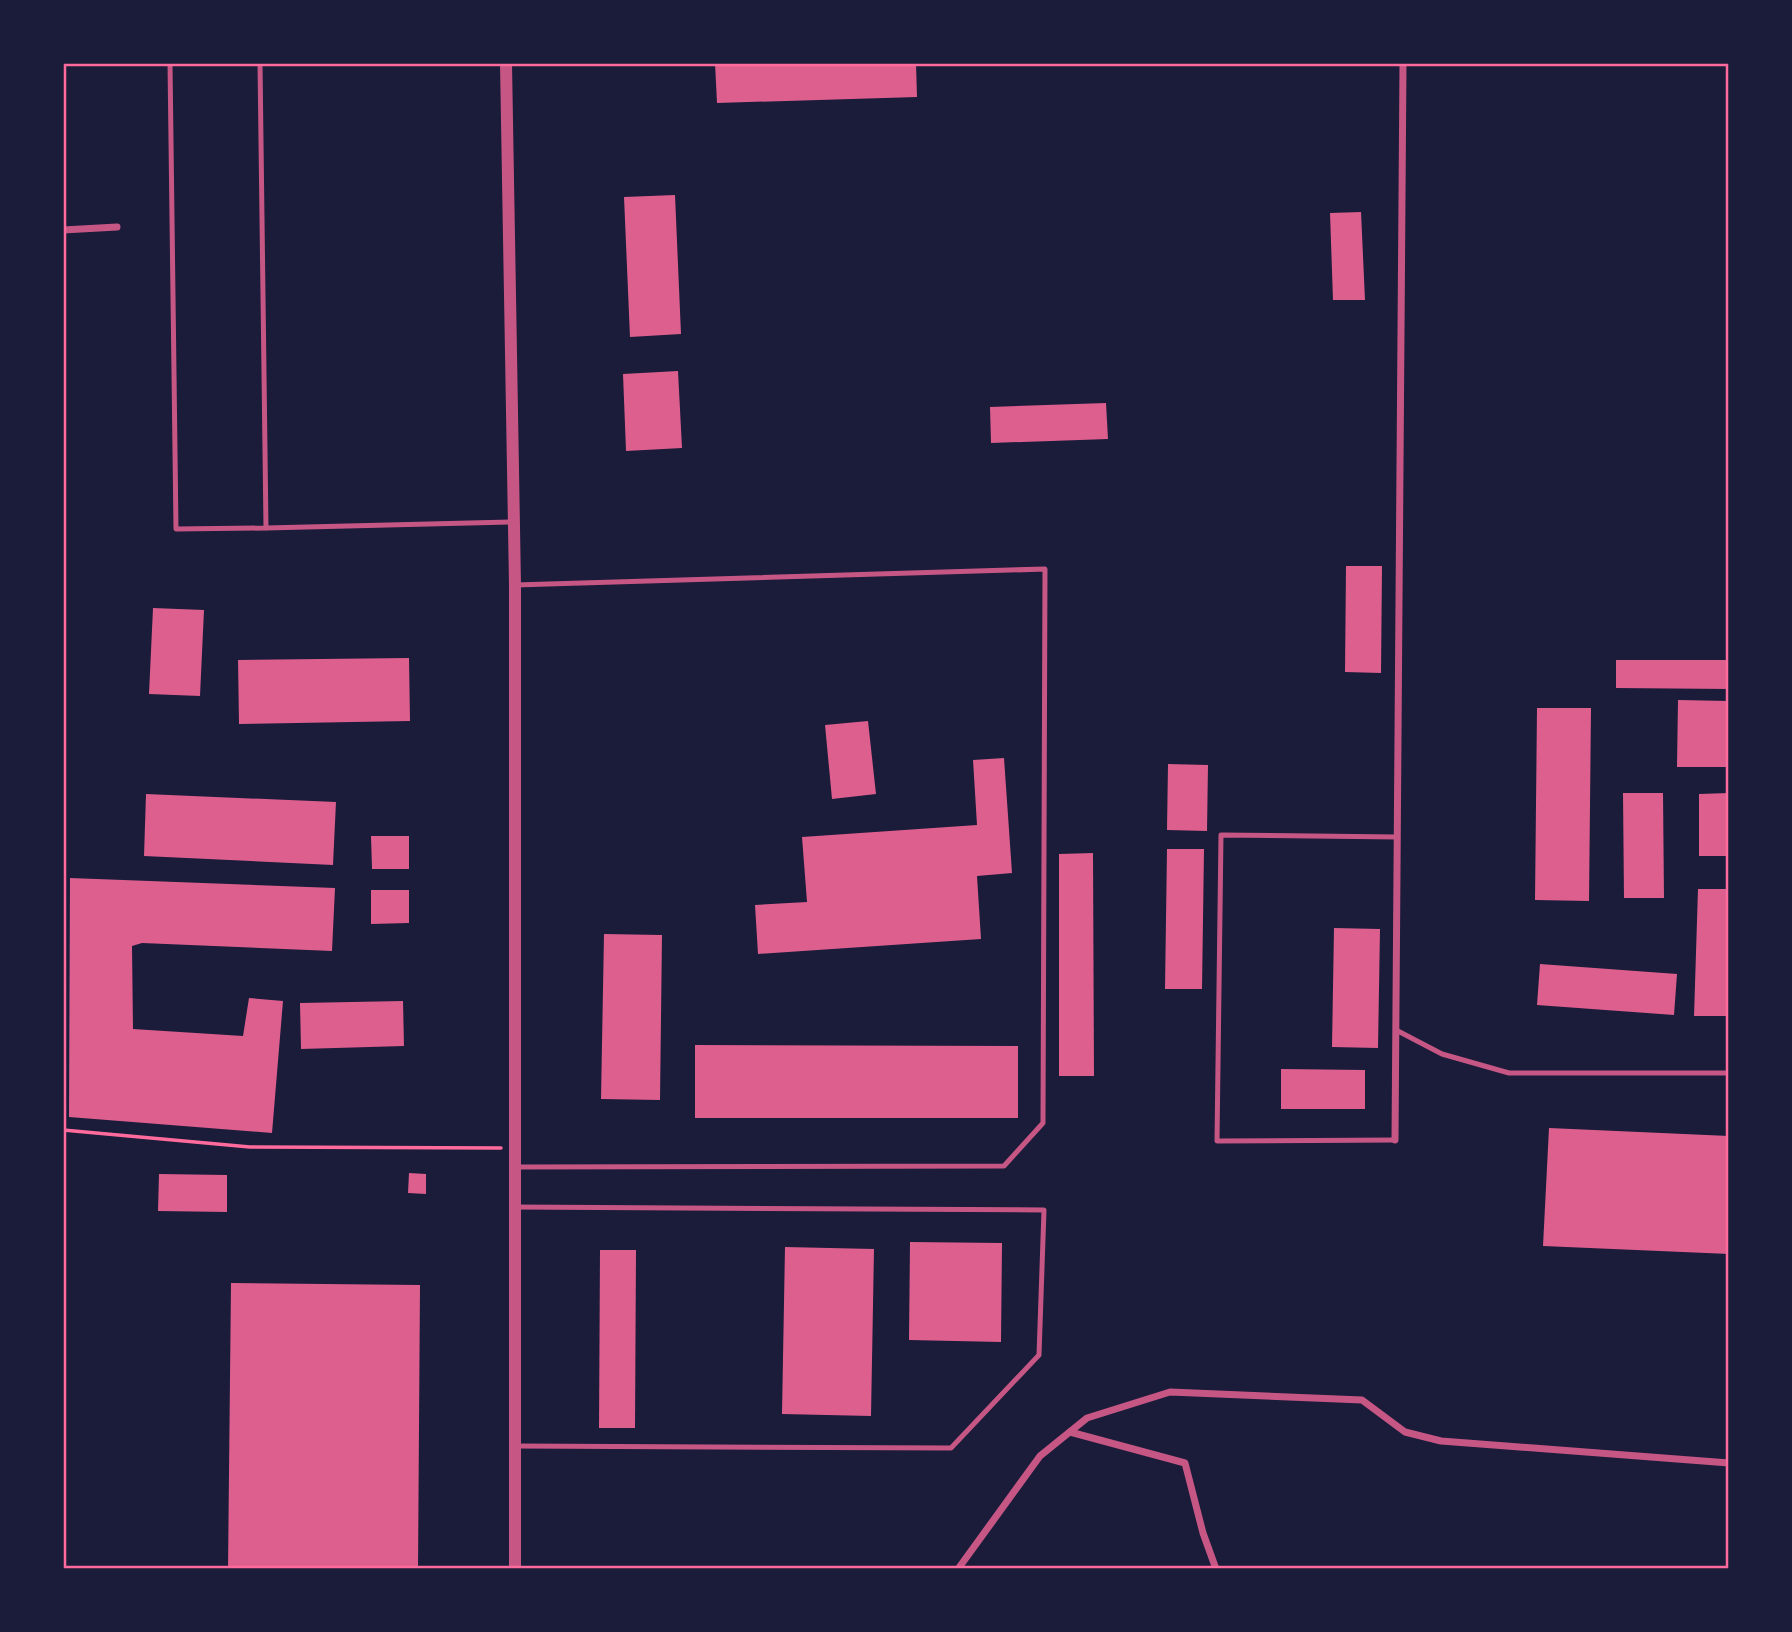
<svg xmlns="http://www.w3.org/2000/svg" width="1792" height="1632" font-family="Roboto,sans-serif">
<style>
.building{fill:#dd5f8e}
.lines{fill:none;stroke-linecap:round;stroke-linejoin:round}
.path{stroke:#ff6b9d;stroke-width:3.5}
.service{stroke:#c65784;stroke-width:5}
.minor{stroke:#c65784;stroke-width:7}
.tertiary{stroke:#c65784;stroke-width:12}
.neatline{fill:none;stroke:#ff6b9d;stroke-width:2.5}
</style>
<rect width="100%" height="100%" fill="#1b1b3a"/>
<g class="building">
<path d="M715,63h201l1,34 -200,6z"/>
<path d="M675,195l6,139 -51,3 -6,-140z"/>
<path d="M1361,212l4,88h-32l-3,-87z"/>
<path d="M678,371l4,77 -56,3 -3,-77z"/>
<path d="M1106,403l2,36 -117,4 -1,-36z"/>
<path d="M1346,566h36l-1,107 -36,-1z"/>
<path d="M153,608l51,2 -4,86 -51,-2z"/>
<path d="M409,658l1,63 -171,3 -1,-64z"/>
<path d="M1616,660h113v29l-113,-1z"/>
<path d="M1678,700l51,1v66h-52z"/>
<path d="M1537,708h54l-2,193 -54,-1z"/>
<path d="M868,721l8,73 -44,5 -7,-74z"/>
<path d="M1004,758l8,115 -35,3 4,63 -223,15 -3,-49 52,-3 -5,-65 175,-12 -4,-65z"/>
<path d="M1168,764l40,1 -1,66 -40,-1z"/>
<path d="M1623,793h40l1,105h-40z"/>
<path d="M1729,793v63h-30v-62z"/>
<path d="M146,794l190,8 -3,63 -189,-9z"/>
<path d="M371,836h38v33h-37z"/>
<path d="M1167,849h37l-2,140h-37z"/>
<path d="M1093,853l1,223h-35v-222z"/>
<path d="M70,878l265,10 -3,63 -190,-8 -10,3 1,83 110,7 6,-38 34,3 -11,132 -203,-16z"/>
<path d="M1698,889h31v127h-35z"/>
<path d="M371,890h38v33l-38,1z"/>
<path d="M1334,928l46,1 -2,119 -46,-1z"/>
<path d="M604,934l58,1 -2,165 -59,-1z"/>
<path d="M1540,964l137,10 -3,41 -137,-10z"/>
<path d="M403,1001l1,45 -103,3 -1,-46z"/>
<path d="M695,1045l323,1v72h-323z"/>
<path d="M1281,1069l84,1v39h-84z"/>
<path d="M1549,1128l180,8v118l-186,-8z"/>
<path d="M409,1173l17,1v20l-18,-1z"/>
<path d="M159,1174l68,1v37l-69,-1z"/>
<path d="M910,1242l92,1 -1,99 -92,-2z"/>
<path d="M785,1247l89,2 -3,167 -89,-2z"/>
<path d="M600,1250h36l-1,178h-36z"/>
<path d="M231,1283l189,2 -2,284h-190z"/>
</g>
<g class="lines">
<path class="path" d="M63,1130l187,17 251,1"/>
<g class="service">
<path d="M170,63l6,466 90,-1 -6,-465"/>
<path d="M266,528l248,-6"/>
<path d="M1396,1030l46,24 67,19h220"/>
<path d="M1395,1140l-178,1 4,-306 176,2"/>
<path d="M515,1167l489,-1 39,-43 2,-554 -530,16"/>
<path d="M515,1207l529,3 -5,145 -88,93 -435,-2"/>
</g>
<g class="minor">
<path d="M63,230l54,-3"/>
<path d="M1395,1140l8,-1077"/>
<path d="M1070,1432l115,31 18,70 13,36"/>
<path d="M958,1569l82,-113 47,-38 83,-26 192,8 43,32 36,9 288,22"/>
</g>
<path class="tertiary" d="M506,63l9,522v984"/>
</g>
<rect width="1792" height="1632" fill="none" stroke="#1b1b3a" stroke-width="130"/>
<rect x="65" y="65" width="1662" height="1502" class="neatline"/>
</svg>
